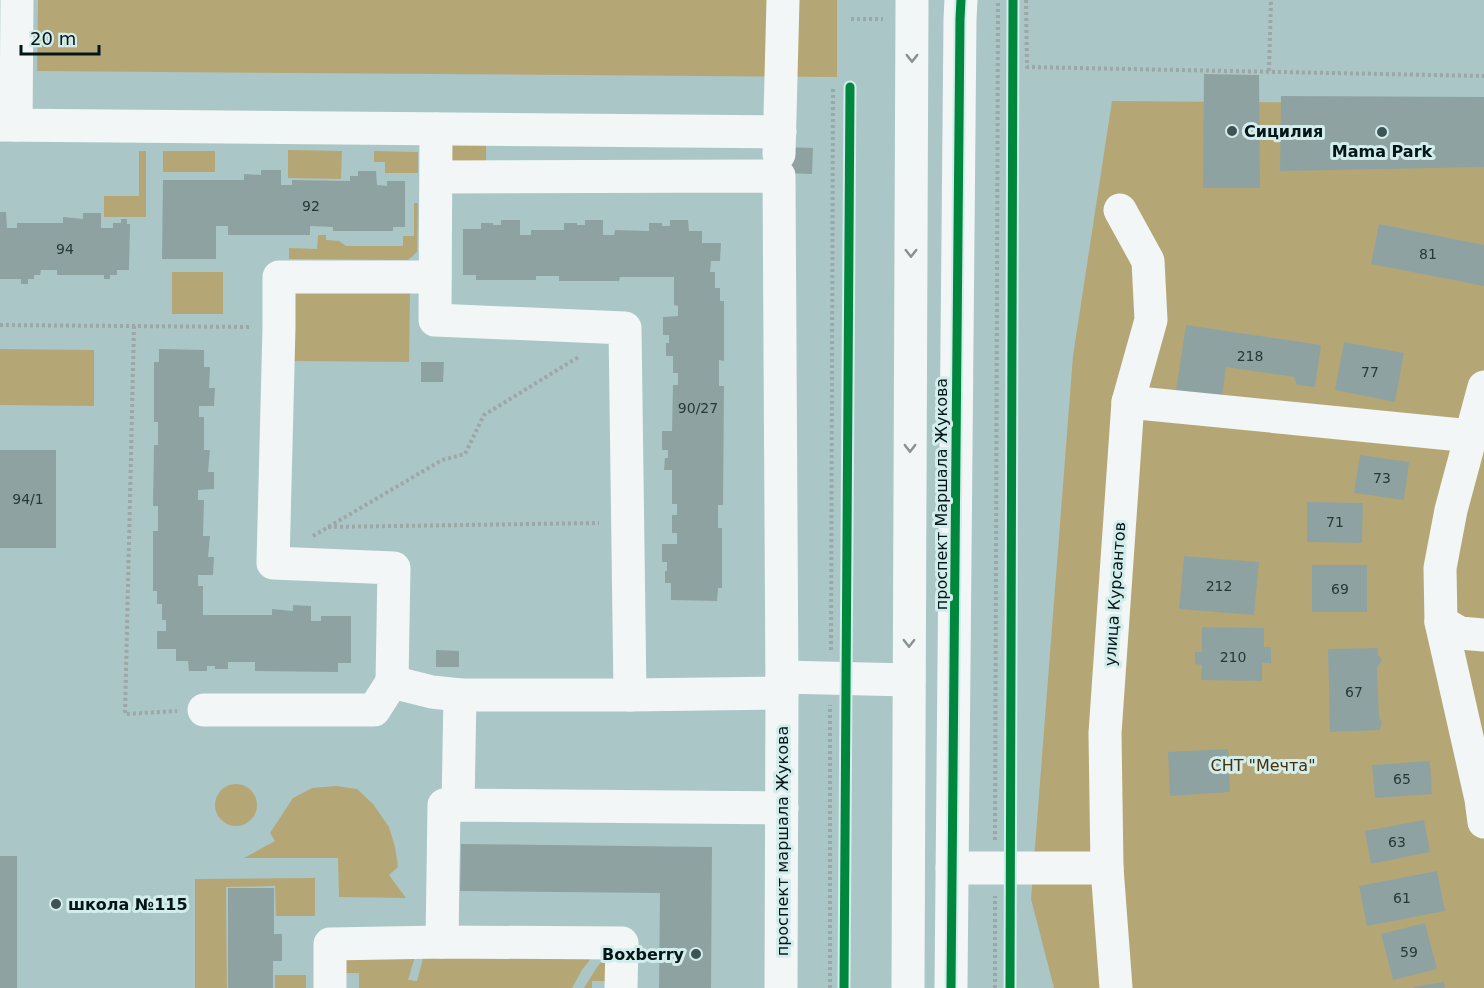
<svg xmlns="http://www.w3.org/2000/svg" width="1484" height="988" font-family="'DejaVu Sans',sans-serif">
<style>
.green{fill:#b5a775}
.building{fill:#8ea3a1}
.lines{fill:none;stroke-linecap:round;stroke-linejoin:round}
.path{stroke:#9ca7a7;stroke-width:4;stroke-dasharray:3 3;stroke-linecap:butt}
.minor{stroke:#f2f6f6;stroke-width:33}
.cycleway-casing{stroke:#d3ecec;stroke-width:13}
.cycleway{stroke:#00873e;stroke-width:9}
.oneway{stroke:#879192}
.poi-dot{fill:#3e5454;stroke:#d3ecec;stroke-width:2}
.labels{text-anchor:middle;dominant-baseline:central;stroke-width:6;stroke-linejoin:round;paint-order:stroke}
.number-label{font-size:14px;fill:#26393a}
.poi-label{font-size:16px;font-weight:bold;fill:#041617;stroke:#d3ecec;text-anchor:start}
.street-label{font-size:16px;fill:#041617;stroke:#d3ecec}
.park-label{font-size:16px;fill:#463006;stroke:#d3ecec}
</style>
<rect width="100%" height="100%" fill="#abc6c6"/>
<g class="green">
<path d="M38,0h799v77l-800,-6z"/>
<path d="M1112,101l372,3v884h-430l-23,-89 42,-543z"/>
<path d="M443,140l43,1v24h-43z"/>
<path d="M288,150l54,1 -1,28 -53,-1z"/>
<path d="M139,151h7v66h-42v-21h35z"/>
<rect x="163" y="151" width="52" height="21"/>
<path d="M374,151l44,1v21h-33v-11h-11z"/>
<path d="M414,203h4l-1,49 -9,8 -119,-1v-11l28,1 1,-14h8v5l13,1 7,5h57v-10h11z"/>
<rect x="172" y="272" width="51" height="42"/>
<path d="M294,291h116l-1,71 -115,-1z"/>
<path d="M0,349l94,1v56l-94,-1z"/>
<circle cx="236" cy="805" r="21"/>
<path d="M336,786l21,3 16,15 16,23 6,20 3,20 -9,8 17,23 -67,-1 -1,-39h-94l31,-17 -5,-8 23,-35 19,-10z"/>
<path d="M315,878v38h-39l-1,-30 -49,1 1,101h-32v-109z"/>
<path d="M415,951l-1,9 -6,20 9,1 8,-30 171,1 -14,18 -10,18h-213v-15h-21l2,-14z"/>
<path d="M610,952l2,29h-20v7h-8l13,-21z"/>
<rect x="275" y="975" width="31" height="13"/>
</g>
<g class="building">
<path d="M1204,74l55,1 1,113h-57z"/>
<path d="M1281,96l203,1v70l-204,4z"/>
<path d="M785,147l28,1 -1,26 -28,-1z"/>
<path d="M261,170h20v15h11v-5l58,1v-5h8v-5h18l1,14 10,1v-5h18v46h-12v4h-60v-4l-23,-1v9h-82v-9h-12v33h-54l1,-79h81v-6l17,1z"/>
<path d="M0,212h6l1,16h10v-5h46v-6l20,2v-6h18v15h12v-5h8v-4h6v5h3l-1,46h-12v5h-7v4h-6v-4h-47v-5h-16l-1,5h-6v4h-6v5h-7v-5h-21z"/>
<path d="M501,220h19v15h11v-5h33v-7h13v2h8v-5h18v15h11l1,-5 34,1v-8h13v3h8v-6h18l1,11h13v12h19l-1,18h-9l-1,11h5v16h5v13h4v60l-5,-1v26h5l-1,119h-5v23h4v60h-4l-1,13 -46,-1v-17h-6v-12h2v-9h-5v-18h15v-11h-5v-18h5v-11h-5v-34h-8l1,-12h3v-8h-6v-19h10l1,-46h5v-12h-5v-17h-7v-13h3v-8h-6v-18l15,-1v-10l-4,-1v-28h-54l-1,4h-60v-5h-23v4h-60v-5h-13v-46h18v-6h12v2h8z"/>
<path d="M1379,224l105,21v41l-113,-22z"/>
<path d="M1186,325l135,20 -6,42 -18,-2 -3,-8 -68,-10 -5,36 -46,-6z"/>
<path d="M1344,342l60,11 -9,49 -60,-12z"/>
<path d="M159,349l45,1v17h6l-1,21h6l-1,18h-15v11h5v33h6l-2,22h6v17l-16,1v10h6l-1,36h7l-2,21h6l-1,18h-15v11h5v29h69v-6l21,2v-6l18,1v15h10v-5h30v47h-13v9l-83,-1v-9h-27v7h-13v-3h-8v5h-18l-1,-10h-12v-12h-19v-18h9v-11h-4v-16h-5v-13h-4v-60h5v-25h-5l1,-61h4v-23h-4v-60h5z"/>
<path d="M421,362h23l-1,20h-22z"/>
<rect x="0" y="450" width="56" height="98"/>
<path d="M1360,455l49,7 -5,38 -50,-7z"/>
<path d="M1307,502l56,1 -1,40 -55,-1z"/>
<path d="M1184,556l75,6 -5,53 -75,-6z"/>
<rect x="1312" y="565" width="55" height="47"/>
<path d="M1202,627l62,1v19h7v16h-9v18l-61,-1 1,-15 -7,-1v-12h7z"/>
<path d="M1378,648v7l4,5 -5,7 2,51 3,4 -2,8 -50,2 -2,-83z"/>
<path d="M436,650l23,1v16h-23z"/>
<path d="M1228,749l2,43 -60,4 -2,-44z"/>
<path d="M1430,761l2,33 -57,4 -3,-33z"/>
<path d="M1424,820l6,32 -59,12 -6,-33z"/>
<path d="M461,844l251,3 -1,141h-52l1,-95 -200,-2z"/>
<rect x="0" y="856" width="17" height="132"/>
<path d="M1437,871l8,40 -78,15 -8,-40z"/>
<path d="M228,888h46v46h8v27h-9v27h-45z"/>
<path d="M1425,923l12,46 -44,11 -12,-46z"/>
<path d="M1444,982l1,6h-31v-1z"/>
</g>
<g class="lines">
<g class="path">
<path d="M1026,0l1,67 457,9"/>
<path d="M851,19h32"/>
<path d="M1269,71l2,-71"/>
<path d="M0,325l251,2"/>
<path d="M134,326l-9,388 52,-3"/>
<path d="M328,527l271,-4"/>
<path d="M313,536l129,-76 23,-6 19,-39 96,-59"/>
<path d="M831,650l2,-563"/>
<path d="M995,840l3,-840"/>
<path d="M830,988v-283"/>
<path d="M995,988v-92"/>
</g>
<g class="minor">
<path d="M0,125l780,7"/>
<path d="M16,125l1,-125"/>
<path d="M779,154l4,-154"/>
<path d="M436,177l343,-1 3,517 -152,2 -5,-367 -190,-8 1,-191"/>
<path d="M435,277h-156v50l-6,236 121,5 -2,114 40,10 28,3h170"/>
<path d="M1484,387l-33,123 -11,58 1,54 40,177 3,23"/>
<path d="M1128,402l343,34 13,-1"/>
<path d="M1441,622l19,11 24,2"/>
<path d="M782,677l127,3"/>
<path d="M204,710h170l18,-28"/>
<path d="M458,805l2,-110"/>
<path d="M952,868h155"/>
<path d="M442,942l2,-137 338,3"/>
<path d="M330,988v-44l112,-2 180,1 -1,45"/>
<path d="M781,988l1,-295"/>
<path d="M908,988l4,-988"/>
<path d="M951,988l9,-969 1,-19"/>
<path d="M1116,988l-9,-120 -2,-135 23,-331 23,-82 -3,-59 -28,-51"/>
</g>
<defs>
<g id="cycleway">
<path d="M844,988l6,-901"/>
<path d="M951,988l9,-969 1,-19"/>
<path d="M1010,988l3,-988"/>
</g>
</defs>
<use href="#cycleway" class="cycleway-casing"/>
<use href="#cycleway" class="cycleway"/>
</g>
<defs><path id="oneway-chevron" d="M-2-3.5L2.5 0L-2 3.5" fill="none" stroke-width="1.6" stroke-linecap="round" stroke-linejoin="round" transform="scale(1.5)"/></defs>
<g class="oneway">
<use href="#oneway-chevron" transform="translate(912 58) rotate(90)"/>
<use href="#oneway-chevron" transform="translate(911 253) rotate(90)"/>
<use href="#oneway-chevron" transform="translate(910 448) rotate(90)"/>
<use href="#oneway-chevron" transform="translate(909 643) rotate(90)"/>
</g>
<g class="poi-dot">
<circle cx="1232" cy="131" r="6"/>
<circle cx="1382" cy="132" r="6"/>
<circle cx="56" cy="904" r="6"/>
<circle cx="696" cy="954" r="6"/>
</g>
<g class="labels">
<g class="number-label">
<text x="311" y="206">92</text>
<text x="65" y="249">94</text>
<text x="1428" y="254">81</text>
<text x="1250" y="356">218</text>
<text x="1370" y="372">77</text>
<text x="698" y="408">90/27</text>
<text x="1382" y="478">73</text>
<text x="28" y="499">94/1</text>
<text x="1335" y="522">71</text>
<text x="1219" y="586">212</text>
<text x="1340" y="589">69</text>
<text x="1233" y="657">210</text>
<text x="1354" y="692">67</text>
<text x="1402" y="779">65</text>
<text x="1397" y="842">63</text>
<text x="1402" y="898">61</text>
<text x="1409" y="952">59</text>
</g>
<g class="poi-label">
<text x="1244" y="131">Сицилия</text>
<text x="1382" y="151" text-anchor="middle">Mama Park</text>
<text x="68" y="904">школа №115</text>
<text x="684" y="954" text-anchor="end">Boxberry</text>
</g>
<g class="street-label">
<text transform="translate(941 494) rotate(-90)">проспект Маршала Жукова</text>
<text transform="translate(1115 594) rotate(-86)">улица Курсантов</text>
<text transform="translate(782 841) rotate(-90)">проспект маршала Жукова</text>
</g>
<g class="park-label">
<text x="1263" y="765">СНТ "Мечта"</text>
</g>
</g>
<path d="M21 45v9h78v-9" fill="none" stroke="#041617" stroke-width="3"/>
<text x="30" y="45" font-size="18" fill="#041617" stroke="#d3ecec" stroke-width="4.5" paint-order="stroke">20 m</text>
</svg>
